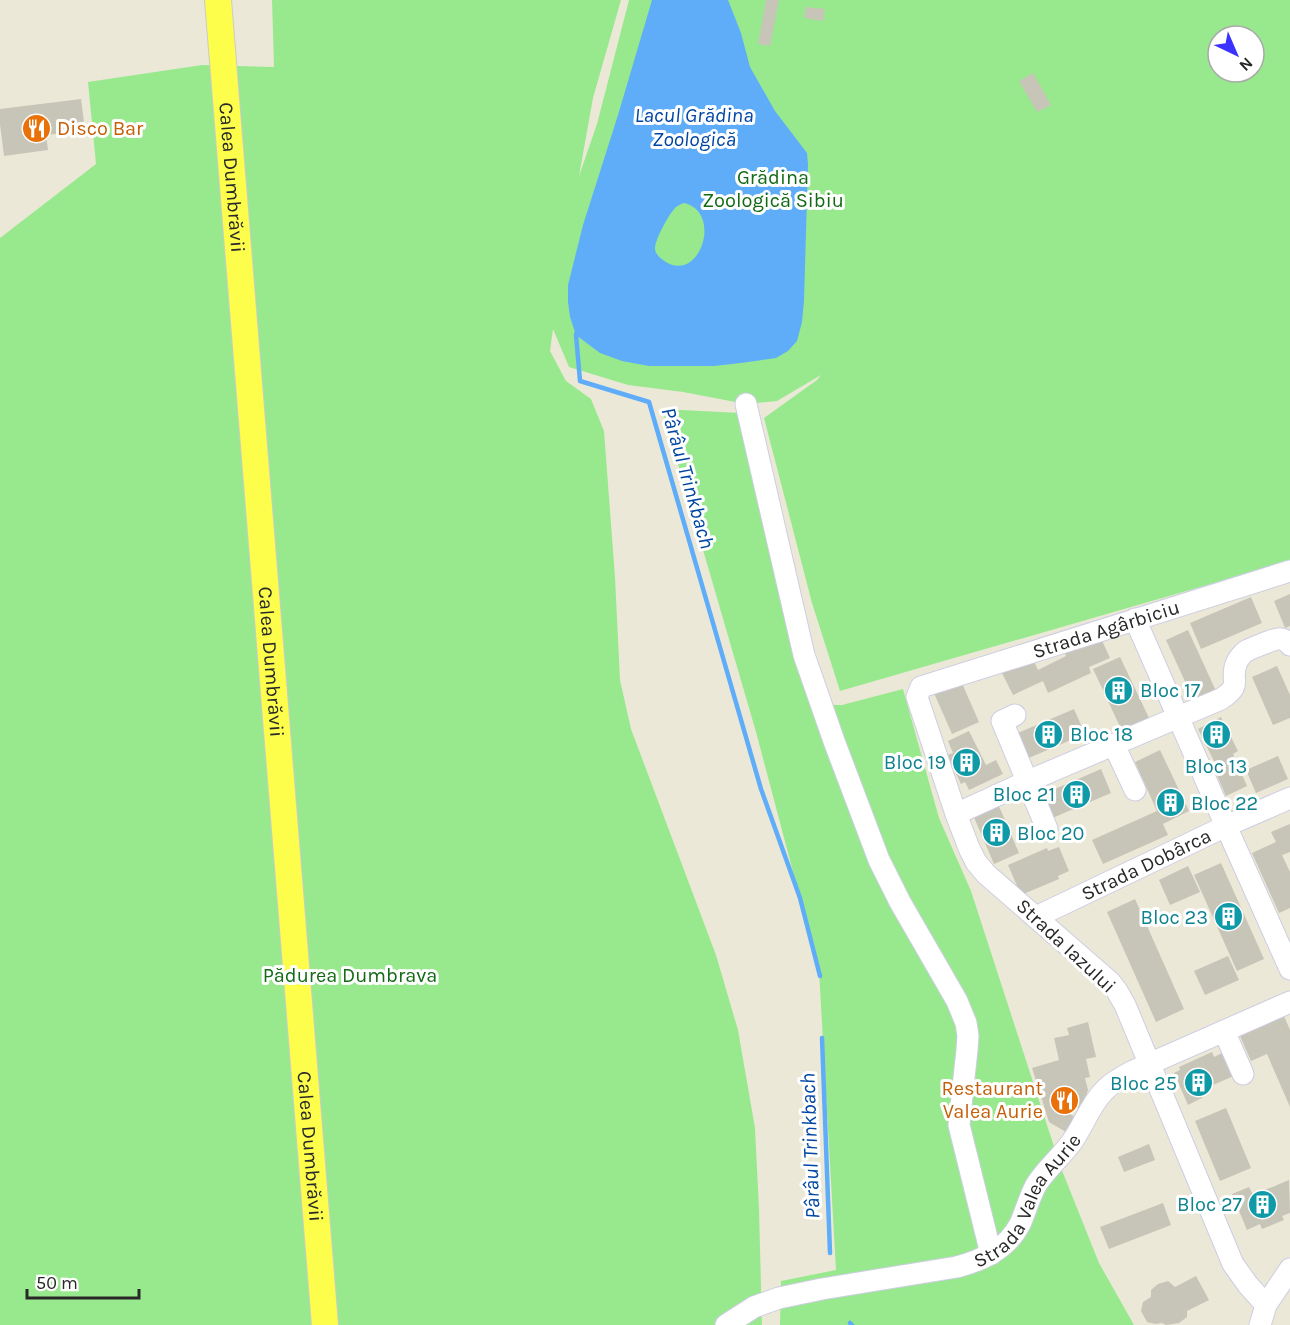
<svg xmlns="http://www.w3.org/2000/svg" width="1290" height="1325" font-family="Karla,sans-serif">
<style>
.green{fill:#98e98e;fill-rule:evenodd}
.water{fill:#5fadf9;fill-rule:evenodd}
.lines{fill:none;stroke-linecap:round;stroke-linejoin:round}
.stream{stroke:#5fadf9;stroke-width:4.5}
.building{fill:#c7c4b8}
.minor-casing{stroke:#cecde3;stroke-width:23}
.major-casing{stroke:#cbcbcb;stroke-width:28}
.minor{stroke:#fff;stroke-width:21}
.major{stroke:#fdfd4c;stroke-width:26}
.labels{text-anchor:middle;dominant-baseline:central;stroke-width:6;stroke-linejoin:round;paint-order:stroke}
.food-label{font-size:20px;fill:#c56008;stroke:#fff;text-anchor:start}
.park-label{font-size:20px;fill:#136a14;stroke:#fff}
.street-label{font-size:20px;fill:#282828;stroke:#fff}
.culture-label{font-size:20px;fill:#0d838f;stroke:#fff;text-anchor:end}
.water-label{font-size:21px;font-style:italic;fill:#0146a3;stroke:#fff}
</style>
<rect width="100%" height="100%" fill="#ece8d8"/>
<g class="green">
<path d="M272,0h349l-28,98 -14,78 18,-52 32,-124h661v561l-450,130 -28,-88 -48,-185 53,-38 4,-5 -44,26 -31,3 -63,-12 -55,-7 -59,-18 -16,-38 -3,22 16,30 25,18 13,32 11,146 5,103 11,49 85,226 22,75 17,98 4,81 3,116h-762v-1087l96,-74 -8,-82 114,-17 72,2zM1218,36h36v36h-36z"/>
<path d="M662,409l78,4 72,292h30l61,-16 36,129 32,73 90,277 38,95 35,62h-354l1,-44 55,-11 -17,-300 -63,-238z"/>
</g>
<path class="water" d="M652,0h76l13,33 9,34 25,44 32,42 1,11 -4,137 -2,21 -5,19 -9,10 -12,7 -35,5 -27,3h-65l-27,-5 -22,-8 -24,-18 -6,-18 -2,-15v-17l15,-60 35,-110zM684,203c40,9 15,84 -21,57 -4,-3 -8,-7 -8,-11 0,-10 14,-35 21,-42 3,-2 5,-3 8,-4z"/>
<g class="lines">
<g class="stream">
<path d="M577,332l-1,3 4,46 69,21 112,387 39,109 20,78"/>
<path d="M822,1038l8,215"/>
<path d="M850,1323l2,2"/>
</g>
</g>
<g class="building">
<path d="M766,0h13l-9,46 -12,-2z"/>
<path d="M806,7l19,2 -2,12 -19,-3z"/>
<path d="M1033,73l18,32 -14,7 -18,-31z"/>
<path d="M81,99l3,23 -12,1 1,9 -27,3 2,15 -44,6 -4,-32v-15z"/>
<path d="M1290,594v32l-5,2 -11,-27z"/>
<path d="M1251,597l11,26 -61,26 -11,-26z"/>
<path d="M1188,630l28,61 -22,10 -28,-61z"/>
<path d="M1099,634l11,24 -21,9 2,6 -43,20 -5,-12 -30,14 -12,-24 31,-14 6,13 28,-14 -2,-5z"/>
<path d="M1120,657l29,61 -27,13 -29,-62z"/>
<path d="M1277,666l13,29v23l-17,7 -21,-48z"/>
<path d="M961,681l18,41 -27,12 -18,-41z"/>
<path d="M1074,709l11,25 -61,26 -11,-25z"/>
<path d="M1221,717l17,34 -5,3 14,32 -21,10 -14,-32 3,-1 -17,-34z"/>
<path d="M969,731l17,34 10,-5 7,14 -34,16 -4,-8 -4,2 -14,-29 6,-2 -5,-12z"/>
<path d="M1160,750l29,61 -26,13 5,11 -65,29 -11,-24 65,-29 -22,-49z"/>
<path d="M1278,756l10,23 -32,14 -10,-23z"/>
<path d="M1101,769l10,24 -61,26 -9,-24z"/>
<path d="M998,804l21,49 -25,11 -21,-49z"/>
<path d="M1290,824v28l-8,3 8,17v36l-11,5 -27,-60 24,-11 -5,-10z"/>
<path d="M1059,847l10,24 -11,5 1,3 -38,16 -13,-30 39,-17 1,3z"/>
<path d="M1221,863l43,96 -27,12 -43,-96z"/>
<path d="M1188,866l12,26 -30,13 -11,-25z"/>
<path d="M1135,899l49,110 -28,13 -49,-110z"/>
<path d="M1228,956l11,24 -34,15 -11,-24z"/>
<path d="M1284,1016l6,14v77l-23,-53 -16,7 -11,-25z"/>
<path d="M1088,1022l8,35 -10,2 4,18 -5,1 3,12 -7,20 -6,-3 -5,7 7,4 -11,14 -17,-10 -17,-54 27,-8 -5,-22 15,-3 -2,-7z"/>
<path d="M1226,1051l10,24 -37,16 3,7 -14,7 -14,-32 6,-3 -1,-3 33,-15 2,5z"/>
<path d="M1226,1108l25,60 -31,13 -25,-60z"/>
<path d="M1149,1144l6,16 -31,12 -6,-15z"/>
<path d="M1289,1180l1,33 -8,3 2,4 -22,9 -2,-5 -13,6 -15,-36 17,-7 4,8z"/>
<path d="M1163,1203l8,22 -62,24 -9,-22z"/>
<path d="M1196,1276l13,24 -22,11v6l-8,6 -13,2 -4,-2 -7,1 -8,-2 -6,-11 2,-9 8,-5v-7l7,-6 10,-3 7,6z"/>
</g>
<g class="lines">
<defs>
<g id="minor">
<path d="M746,404l58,251 30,86 45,119 21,42 57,99 9,22 2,13 -1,14 -8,75 32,129"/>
<path d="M1135,619l91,207 64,143"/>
<path d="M1015,715l-13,6 45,108"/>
<path d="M1114,745l21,45"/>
<path d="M956,814l70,-32 195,-83c24,-16 7,-18 16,-37 1,-3 6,-9 9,-11 4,-2 28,-12 32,-12 5,-1 9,2 12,6"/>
<path id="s1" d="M1036,917l190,-91 64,-28"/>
<path d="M1224,1031l19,43"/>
<path id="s2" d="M1266,1305l-18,-20 -15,-21 -108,-259 -8,-14 -7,-9 -124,-108 -10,-12 -7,-14 -13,-34 -39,-117 4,-10 369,-116"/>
<path id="s3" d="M726,1325l28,-18 25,-9 43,-9 135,-22c26,-7 50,-18 63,-43 6,-13 9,-26 16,-39 10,-16 24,-27 35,-42 12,-16 18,-36 32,-51 8,-9 19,-15 30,-21l157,-69"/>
<path d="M1260,1325l6,-20 24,-36"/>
</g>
<g id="major">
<path id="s4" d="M218,0l107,1325"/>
</g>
</defs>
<use href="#minor" class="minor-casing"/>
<use href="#major" class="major-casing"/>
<use href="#minor" class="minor"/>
<use href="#major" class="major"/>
</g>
<defs>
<symbol id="restaurant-disc" viewBox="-11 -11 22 22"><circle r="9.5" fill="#e8710a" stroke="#fff"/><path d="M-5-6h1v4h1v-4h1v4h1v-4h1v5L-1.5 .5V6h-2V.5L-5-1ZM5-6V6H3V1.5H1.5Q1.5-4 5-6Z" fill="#fff"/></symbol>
<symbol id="building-disc" viewBox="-11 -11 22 22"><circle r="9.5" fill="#0f9aa8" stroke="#fff"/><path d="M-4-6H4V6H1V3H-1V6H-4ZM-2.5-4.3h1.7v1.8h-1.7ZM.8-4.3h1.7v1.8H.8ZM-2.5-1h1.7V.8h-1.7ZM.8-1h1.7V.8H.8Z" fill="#fff"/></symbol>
</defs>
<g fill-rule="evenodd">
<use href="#restaurant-disc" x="20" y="112" width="33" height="33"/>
<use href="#building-disc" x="1102" y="674" width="33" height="33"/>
<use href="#building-disc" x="1032" y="718" width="33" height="33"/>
<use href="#building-disc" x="1200" y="718" width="33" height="33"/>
<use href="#building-disc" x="950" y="746" width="33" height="33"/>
<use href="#building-disc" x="1060" y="778" width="33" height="33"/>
<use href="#building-disc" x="1154" y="786" width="33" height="33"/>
<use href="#building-disc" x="980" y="816" width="33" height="33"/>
<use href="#building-disc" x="1212" y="900" width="33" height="33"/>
<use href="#building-disc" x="1182" y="1066" width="33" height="33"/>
<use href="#restaurant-disc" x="1048" y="1084" width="33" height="33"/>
<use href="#building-disc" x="1246" y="1188" width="33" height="33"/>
</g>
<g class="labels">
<g class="food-label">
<text x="57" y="128">Disco Bar</text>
<text x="1043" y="1088" text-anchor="end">Restaurant<tspan x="1043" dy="23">Valea Aurie</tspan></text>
</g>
<g class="park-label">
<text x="773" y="177">Grădina<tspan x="773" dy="23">Zoologică Sibiu</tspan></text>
<text x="350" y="975">Pădurea Dumbrava</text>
</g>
<g class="street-label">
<text stroke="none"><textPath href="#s4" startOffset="178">Calea Dumbrăvii</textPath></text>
<text stroke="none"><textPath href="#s2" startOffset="921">Strada Agârbiciu</textPath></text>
<text stroke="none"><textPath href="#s4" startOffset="664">Calea Dumbrăvii</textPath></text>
<text stroke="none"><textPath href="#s1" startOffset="122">Strada Dobârca</textPath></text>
<text transform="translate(1066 946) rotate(43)">Strada Iazului</text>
<text stroke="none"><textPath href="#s4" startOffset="1150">Calea Dumbrăvii</textPath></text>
<text stroke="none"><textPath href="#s3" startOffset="342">Strada Valea Aurie</textPath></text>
</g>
<g class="culture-label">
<text x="1140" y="690" text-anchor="start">Bloc 17</text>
<text x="1070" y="734" text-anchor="start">Bloc 18</text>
<text x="946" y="762">Bloc 19</text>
<text x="1216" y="766" text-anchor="middle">Bloc 13</text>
<text x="1055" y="794">Bloc 21</text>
<text x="1191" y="803" text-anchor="start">Bloc 22</text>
<text x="1017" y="833" text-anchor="start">Bloc 20</text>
<text x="1208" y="917">Bloc 23</text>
<text x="1177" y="1083">Bloc 25</text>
<text x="1242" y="1204">Bloc 27</text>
</g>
<g class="water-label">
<text x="694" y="115">Lacul Grădina<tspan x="694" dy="24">Zoologică</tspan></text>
<text transform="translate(688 478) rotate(74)">Pârâul Trinkbach</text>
<text transform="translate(810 1146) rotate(-92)">Pârâul Trinkbach</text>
</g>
</g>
<g transform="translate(1236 54) rotate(136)"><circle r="28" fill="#ffffff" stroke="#a9a9a9" stroke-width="1.5"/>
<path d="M0-4.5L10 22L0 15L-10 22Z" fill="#3b32ff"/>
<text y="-9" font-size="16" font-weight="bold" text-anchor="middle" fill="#282828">N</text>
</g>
<path d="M27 1289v9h112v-9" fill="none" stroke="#282828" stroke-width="3"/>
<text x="36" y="1289" font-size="18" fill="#282828" stroke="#ffffff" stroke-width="4.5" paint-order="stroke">50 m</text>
</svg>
